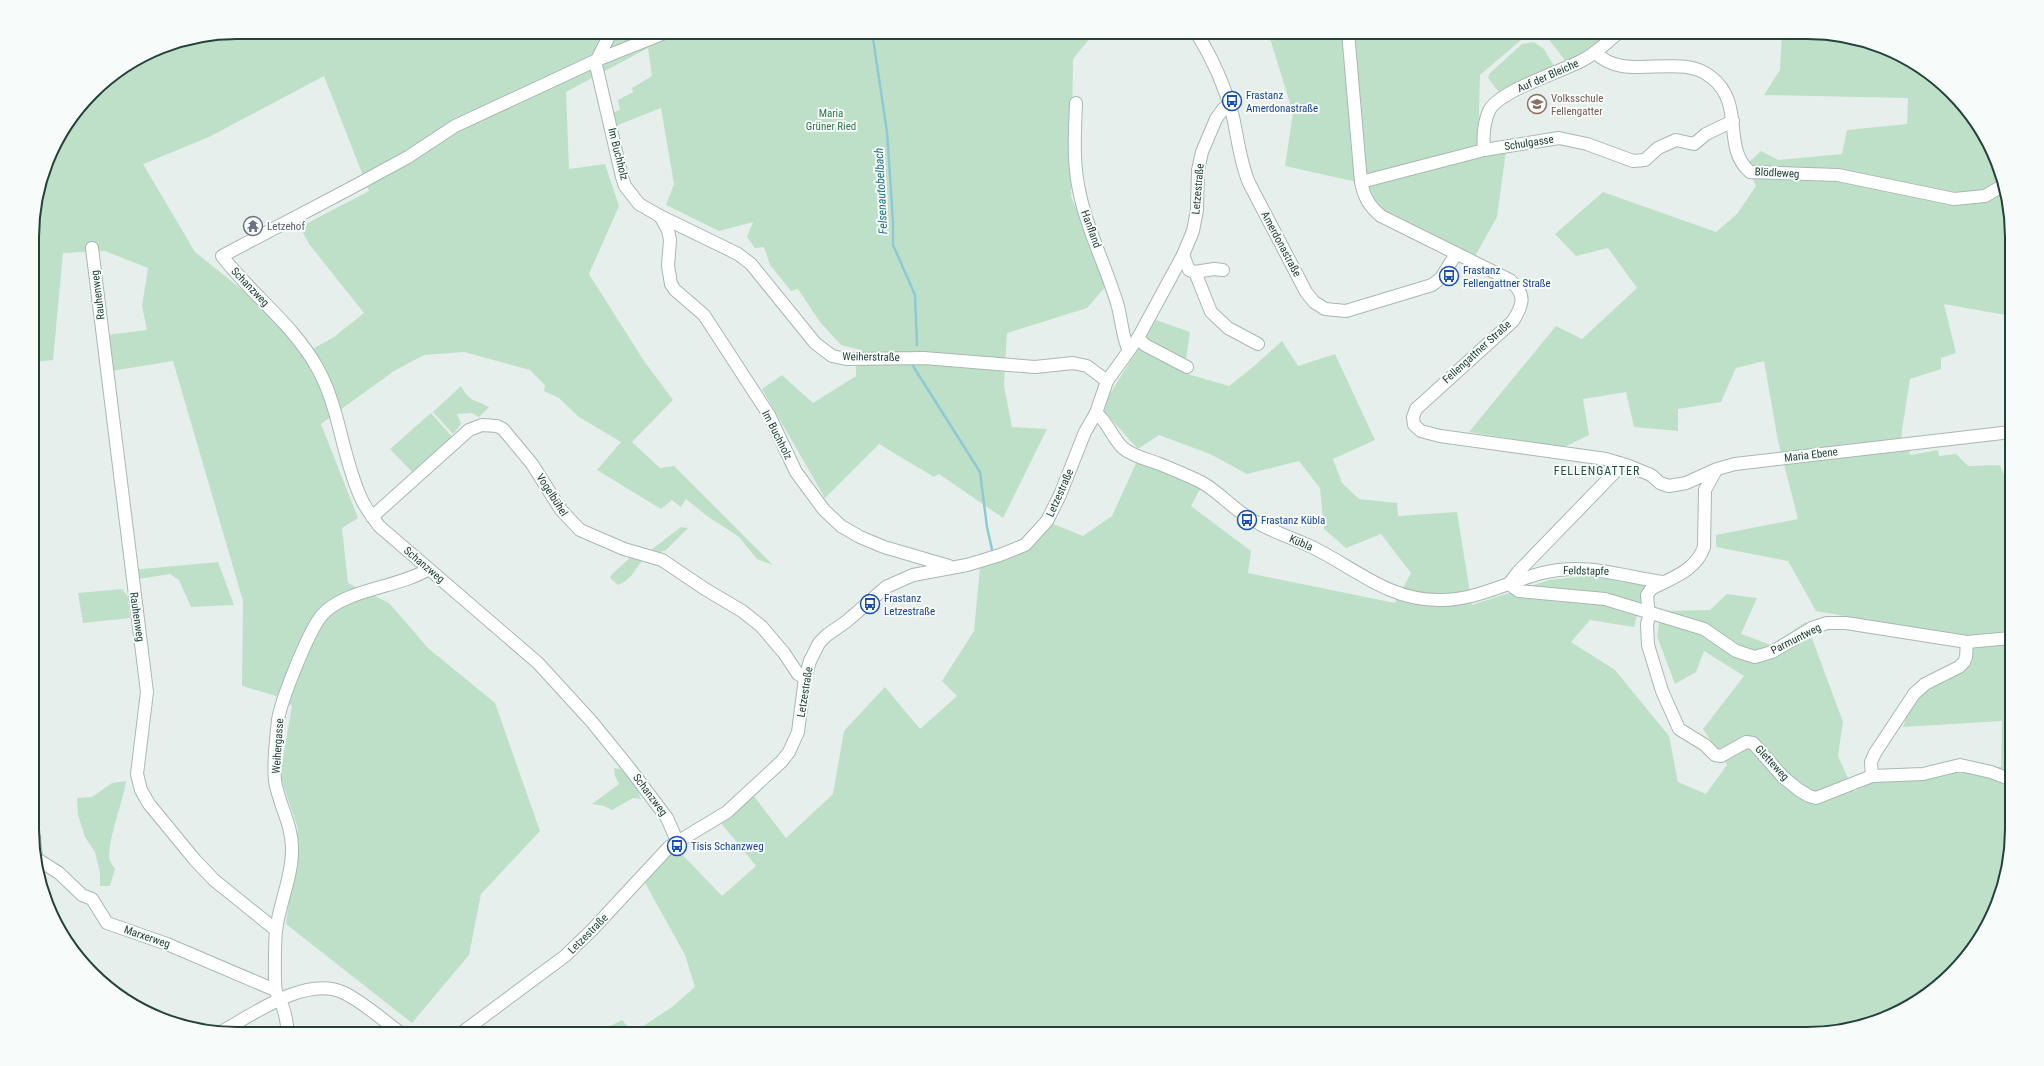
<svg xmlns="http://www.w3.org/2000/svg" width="2044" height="1066" font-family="'Roboto Condensed',sans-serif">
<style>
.green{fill:#bfe0c8;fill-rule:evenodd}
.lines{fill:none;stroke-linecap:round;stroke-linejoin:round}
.stream{stroke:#8ec9d4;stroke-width:2.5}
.minor-casing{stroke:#a8b8b2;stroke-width:14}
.minor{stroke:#fff;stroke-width:12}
.labels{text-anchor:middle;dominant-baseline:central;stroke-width:4;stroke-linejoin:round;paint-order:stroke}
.street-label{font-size:11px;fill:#24423a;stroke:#f7fbf9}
.transit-label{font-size:11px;fill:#164399;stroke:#f7fbf9;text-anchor:start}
.education-label{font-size:11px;fill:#785e54;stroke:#f7fbf9;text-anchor:start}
.park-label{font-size:11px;fill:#2d7a4b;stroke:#f7fbf9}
.worship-label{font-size:11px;fill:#5b616d;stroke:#f7fbf9;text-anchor:start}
.water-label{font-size:12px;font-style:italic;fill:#1c6f80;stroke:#f7fbf9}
.neighbourhood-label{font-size:12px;letter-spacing:1px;fill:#1f5548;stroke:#f7fbf9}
.rim{fill:none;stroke:#24423a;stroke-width:2}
</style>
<rect width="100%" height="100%" fill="#e6efeb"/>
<g class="green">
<path d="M237,32h858l-22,27 -2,137 36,89 -20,23 -80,25 -3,53 8,41 35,2 -44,89 -64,-44 -5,3 -55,-33 -54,54 -63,-109 20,-14 31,28 43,-27v-14l3,-2 1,-10 -19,-5 -21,-23 -22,-33 -7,2 -21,-26 -6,-18 -9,1 -8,-11 6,-15 -34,9 -53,-26 8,-21 -13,-76 -48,19 -2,-14 9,-3 -2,-10 15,-8 -1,-4 20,-12 -4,-28 -82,44 3,77 36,-5 14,42 -30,68 55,87 29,39 -41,42 28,26 14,-2 99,99 -16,-6 -18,-22 -32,-21 -21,-17 -5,8 -9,-7 -11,9 -64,-39 24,-28 -42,-25 -20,-19 -15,-7 1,-6 -15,-15 -66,-18 -40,3 -30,16 -73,53 37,94 -16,10 6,55 41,20 39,45 67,55 45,128 -59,63 -12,61 -57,68 -126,-99 12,-95 -18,-54 12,-69 -16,-10 -34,-10 1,-85 -70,-240 -62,10 -5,-36 41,-5 -5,-24 6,-38 -43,-17 -42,2 -10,107 -20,2 -1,-139 21,-77 49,-63 57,-36zM324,76l45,115 -69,36 9,17 55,69 -30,24 -27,15 -35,-38 -77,-62 -52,-88 66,-27z"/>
<path d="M1268,32h331l5,6 -37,25 -20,-26 -26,3 -41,35 -2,70 28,6 -9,66 -28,50 -82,-43 -30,-42 -72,-16 8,-53z"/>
<path d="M1782,32c25,0 54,0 78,7 79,21 138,91 150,171 2,10 0,22 0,33 0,24 1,49 1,73l-67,-12 12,49 -15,5v11l-31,10 -8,51 -1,18h8l1,7 28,-5 1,6 17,-2 12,12 32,-1 9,23 2,-1 1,343 -7,52 -14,38 -30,44 -40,36 -48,23 -52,11h-1226l27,-14 11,13 39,-26 23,-20 -10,-32 -41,-74 32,-33 46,48 34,-30 -35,-43 32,-28 33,43 47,-44 11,-63 41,-44 35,42 37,-33 -15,-15 32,-50 6,-64 71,-44 32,13 29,-20 26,-57 63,28 -10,19 60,45 -3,22 147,30 16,-30 -30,-39 -35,14 -22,-19 -4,-41 -21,-27 -52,13 -37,-20 -51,-19 -21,14 -37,-41 55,-88 34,12 -6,41 45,13 24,-19 29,-26 16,25 37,-12 40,86 -42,19 9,24 17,16 38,4 1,13 59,-4 15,93 77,-25 45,-5 51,11 -11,41 -44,-7 -19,22 44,28 54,66 9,46 28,12 21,-29 -24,-36 41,-53 -40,-25 -8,21 -21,12 -18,-48 4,-25 49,-1 17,-16 30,4 -16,36 30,11 35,-23 37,100 -5,34 16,36 31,-23 116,-2 1,-46 -99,6 15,-43 42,-22 4,-25 -148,-26 -28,-50 -72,-14v-12l82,-16 -20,-78 -14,-80 -28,7 -15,34 -43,7v22l-44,-4 -8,-35 -43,7 6,36 -25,12 -95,-15 87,-106 26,13 55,-51 -29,-40 -32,8 -21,-22 48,-42 113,40 21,-18 19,-28 -10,-21 15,-14 17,9 64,-6 5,-24 60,-6 1,-26 -144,-3 16,-25z"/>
<path d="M1534,42l10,7 10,17 -36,18 -17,11 -13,-17 2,-5 32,-29z"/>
<path d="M461,386c9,17 14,13 28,21l-10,10 -7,-4 -15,1 4,10 -8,10 -20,-22z"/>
<path d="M431,413l24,27 -40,35 -25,-26z"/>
<path d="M681,527l7,1 -22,22 -9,3 -6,-3z"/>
<path d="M632,556l10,5c-9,11 -9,17 -24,24l-8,-7 2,-4z"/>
<path d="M218,562l16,43 -43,2 -12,-27 -9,-6 -38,6 -1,-10z"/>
<path d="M122,589l6,8 2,21 -47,5 -5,-30z"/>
<path d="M614,768l12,2 8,11 7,18 -8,-1 -21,12 -8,-4 -12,-2 27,-20 -4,-8z"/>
<path d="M126,781c-2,18 -21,66 -16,80 1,2 3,5 5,8l-5,17h-10v-13l-5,-21 -10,-15 -7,-22 -1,-17 15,-1 20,-14z"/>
</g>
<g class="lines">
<g class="stream">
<path d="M872,32l15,100 6,90v23l22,50 2,50"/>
<path d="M913,366l67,106 7,55 6,27"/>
</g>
<defs>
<g id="minor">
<path d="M1196,32c17,27 29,54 37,85 5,22 7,45 16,66l57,109 8,10 11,7 21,2 86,-26 9,-7 15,-24"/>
<path d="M1348,32l13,150c3,15 8,24 20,34l129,64c16,15 14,23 3,41l-97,88 -3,8 1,8 7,6 19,5 166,23 23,7 22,9 9,8 9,3 17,-3 31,-14 18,-5 276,-32"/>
<path d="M1595,52c29,32 84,-1 116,25 35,27 10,70 39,95l88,3 116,24 31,-3 19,-11"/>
<path d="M597,60l70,-28"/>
<path d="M597,60l14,-28"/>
<path d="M1076,103c-1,28 -3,54 2,82 7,40 27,79 39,118 4,12 6,39 12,47"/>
<path d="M1484,150c-1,-12 0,-28 5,-39 9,-20 74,-40 94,-51 13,-7 25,-18 36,-28"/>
<path d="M1361,182l123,-32 75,-12 28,6 46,17 12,-1 13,-12 18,-8 18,4 12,-10 27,-13"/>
<path d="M660,216l8,14 2,10 -2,26 3,18 4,6 29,25 65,100 27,57 28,38 17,16 19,11 24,10 65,19"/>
<path d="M92,248l55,444 -10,82 4,16 8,14 46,56 19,20 62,50"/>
<path d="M1183,255l6,15 6,2 16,40 17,16 30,16"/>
<path d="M1195,272l19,-3 9,1"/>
<path d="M1138,338l7,7 42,22"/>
<path d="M1096,413c12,9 16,25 27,35 9,8 23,11 34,15 15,6 30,12 44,19 17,9 31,26 48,36 20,13 42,19 63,29 43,21 76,53 126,53 37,1 69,-18 104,-27 43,-11 79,3 121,9"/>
<path d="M1716,470l-11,20 -1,57c-8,24 -33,31 -53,42l-4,6 2,22 -2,7 1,21 14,46 17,38 26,16 10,10 6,1 25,-14 7,1 30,34 16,13 10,6 7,2 56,-22 51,-2 37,-9 31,7 21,8"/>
<path d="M372,517l97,-87 13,-5 15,1 6,3 29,35 29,46 19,20 44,19 38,11 43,29 37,22 19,15 23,27 14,21 7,4"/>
<path d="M1509,584l10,7 86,8 99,30 32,22 19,6 17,-5 40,-24 15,-5h19l121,19 44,-4"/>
<path d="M1509,584l9,-12 97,-100 5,-9"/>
<path d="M1872,776l-1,-14 4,-9 39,-59 11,-10 34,-17 5,-5 2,-5 1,-15"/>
<path d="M34,838l3,29"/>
<path d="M677,841l-10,-23 -37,-49 -38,-47 -54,-59 -159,-137c-6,-9 -14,-18 -18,-28 -19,-41 -21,-89 -43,-129 -24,-44 -66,-74 -96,-113l129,-68 57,-31 47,-31 142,-66 -1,5 26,112 3,9 14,18 21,12 78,38 13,10 64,79 17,13 14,3 78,-1 111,9 38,-4 14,3 20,15"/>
<path d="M37,859l22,14 23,22 10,4 15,24 60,21 108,46"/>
<path d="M221,1032c31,-17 84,-56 121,-40 19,8 43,30 60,42"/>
<path d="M288,1034c-1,-10 -2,-20 -6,-29 -2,-5 -5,-9 -6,-14 -2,-7 -1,-51 0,-60 3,-27 16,-53 16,-80 1,-25 -13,-46 -17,-70 -2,-19 1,-42 3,-61 3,-20 31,-90 44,-105 23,-26 76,-27 107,-46"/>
<path d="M460,1034l105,-78 27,-26 77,-83 58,-35 55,-51 7,-9 9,-20 7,-54 5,-17 9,-18 8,-8 20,-14 39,-34 27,-12 54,-10 33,-10 25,-10 22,-24 13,-26 25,-63 11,-19 11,-32 31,-43 45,-83 10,-24 4,-21 1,-40 4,-18 14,-33 7,-10 7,-2"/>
</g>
</defs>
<use href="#minor" class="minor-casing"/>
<use href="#minor" class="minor"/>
</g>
<defs>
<symbol id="bus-ring" viewBox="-11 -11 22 22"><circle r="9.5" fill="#f7fbf9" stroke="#1a4fb4" stroke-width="1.5"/><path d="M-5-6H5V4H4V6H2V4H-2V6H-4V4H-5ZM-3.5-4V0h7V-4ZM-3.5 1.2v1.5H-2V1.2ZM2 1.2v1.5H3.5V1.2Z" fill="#1a4fb4"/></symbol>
<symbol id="school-ring" viewBox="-11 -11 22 22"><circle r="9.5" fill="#f7fbf9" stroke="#8d6e63" stroke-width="1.5"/><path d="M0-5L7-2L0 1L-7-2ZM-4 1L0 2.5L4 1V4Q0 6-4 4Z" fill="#8d6e63"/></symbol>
<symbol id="temple-ring" viewBox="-11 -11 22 22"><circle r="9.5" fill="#f7fbf9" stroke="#6b7280" stroke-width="1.5"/><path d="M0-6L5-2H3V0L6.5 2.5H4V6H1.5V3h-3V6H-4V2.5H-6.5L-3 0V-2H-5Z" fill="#6b7280"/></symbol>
</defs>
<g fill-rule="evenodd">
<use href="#bus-ring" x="1221" y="90" width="22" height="22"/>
<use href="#school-ring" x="1526" y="93" width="22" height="22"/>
<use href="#temple-ring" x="242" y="215" width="22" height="22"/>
<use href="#bus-ring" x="1438" y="265" width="22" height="22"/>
<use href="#bus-ring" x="1236" y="509" width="22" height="22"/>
<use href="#bus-ring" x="859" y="593" width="22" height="22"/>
<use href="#bus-ring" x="666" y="835" width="22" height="22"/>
</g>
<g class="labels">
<g class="street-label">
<text transform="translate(1548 76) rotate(-24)">Auf der Bleiche</text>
<text transform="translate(1529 143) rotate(-9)">Schulgasse</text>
<text transform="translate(618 154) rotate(76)">Im Buchholz</text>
<text transform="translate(1777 173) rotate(3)">Blödleweg</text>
<text transform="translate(1198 189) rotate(-85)">Letzestraße</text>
<text transform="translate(1091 229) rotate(70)">Hanfland</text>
<text transform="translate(1281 244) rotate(62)">Amerdonastraße</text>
<text transform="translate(250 287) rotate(46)">Schanzweg</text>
<text transform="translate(98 295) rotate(-97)">Rauhenweg</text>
<text transform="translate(1477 352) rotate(-42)">Fellengattner Straße</text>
<text transform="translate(871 357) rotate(1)">Weiherstraße</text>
<text transform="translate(777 435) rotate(63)">Im Buchholz</text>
<text transform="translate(1811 455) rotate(-7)">Maria Ebene</text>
<text transform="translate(1060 493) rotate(-66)">Letzestraße</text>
<text transform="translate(552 495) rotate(57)">Vogelbühel</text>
<text transform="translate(1301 543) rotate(23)">Kübla</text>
<text transform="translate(424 565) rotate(40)">Schanzweg</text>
<text transform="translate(1586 571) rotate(1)">Feldstapfe</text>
<text transform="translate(137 617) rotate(82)">Rauhenweg</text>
<text transform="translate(1796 639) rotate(-27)">Parmuntweg</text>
<text transform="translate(805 692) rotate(-81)">Letzestraße</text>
<text transform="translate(278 746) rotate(-86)">Weihergasse</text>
<text transform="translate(1772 763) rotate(47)">Gletteweg</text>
<text transform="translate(650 795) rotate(53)">Schanzweg</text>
<text transform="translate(588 934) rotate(-45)">Letzestraße</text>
<text transform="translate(147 937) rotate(19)">Marxerweg</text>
</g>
<g class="transit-label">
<text x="1246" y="95">Frastanz<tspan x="1246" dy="13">Amerdonastraße</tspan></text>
<text x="1463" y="270">Frastanz<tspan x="1463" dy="13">Fellengattner Straße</tspan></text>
<text x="1261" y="520">Frastanz Kübla</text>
<text x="884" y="598">Frastanz<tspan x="884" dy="13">Letzestraße</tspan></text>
<text x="691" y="846">Tisis Schanzweg</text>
</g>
<g class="education-label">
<text x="1551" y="98">Volksschule<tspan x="1551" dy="13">Fellengatter</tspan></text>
</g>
<g class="park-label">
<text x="831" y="113">Maria<tspan x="831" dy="13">Grüner Ried</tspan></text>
</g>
<g class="worship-label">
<text x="267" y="226">Letzehof</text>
</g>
<g class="water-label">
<text transform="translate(881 191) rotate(-93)">Felsenautobelbach</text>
</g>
<g class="neighbourhood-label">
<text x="1597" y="471">FELLENGATTER</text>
</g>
</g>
<path d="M0 0H2044V1066H0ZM237 39H1807A198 198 0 0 1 2005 237V829A198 198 0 0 1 1807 1027H237A198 198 0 0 1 39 829V237A198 198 0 0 1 237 39Z" fill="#f7fbf9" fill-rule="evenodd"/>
<path class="rim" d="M237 39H1807A198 198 0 0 1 2005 237V829A198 198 0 0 1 1807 1027H237A198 198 0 0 1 39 829V237A198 198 0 0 1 237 39Z"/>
</svg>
